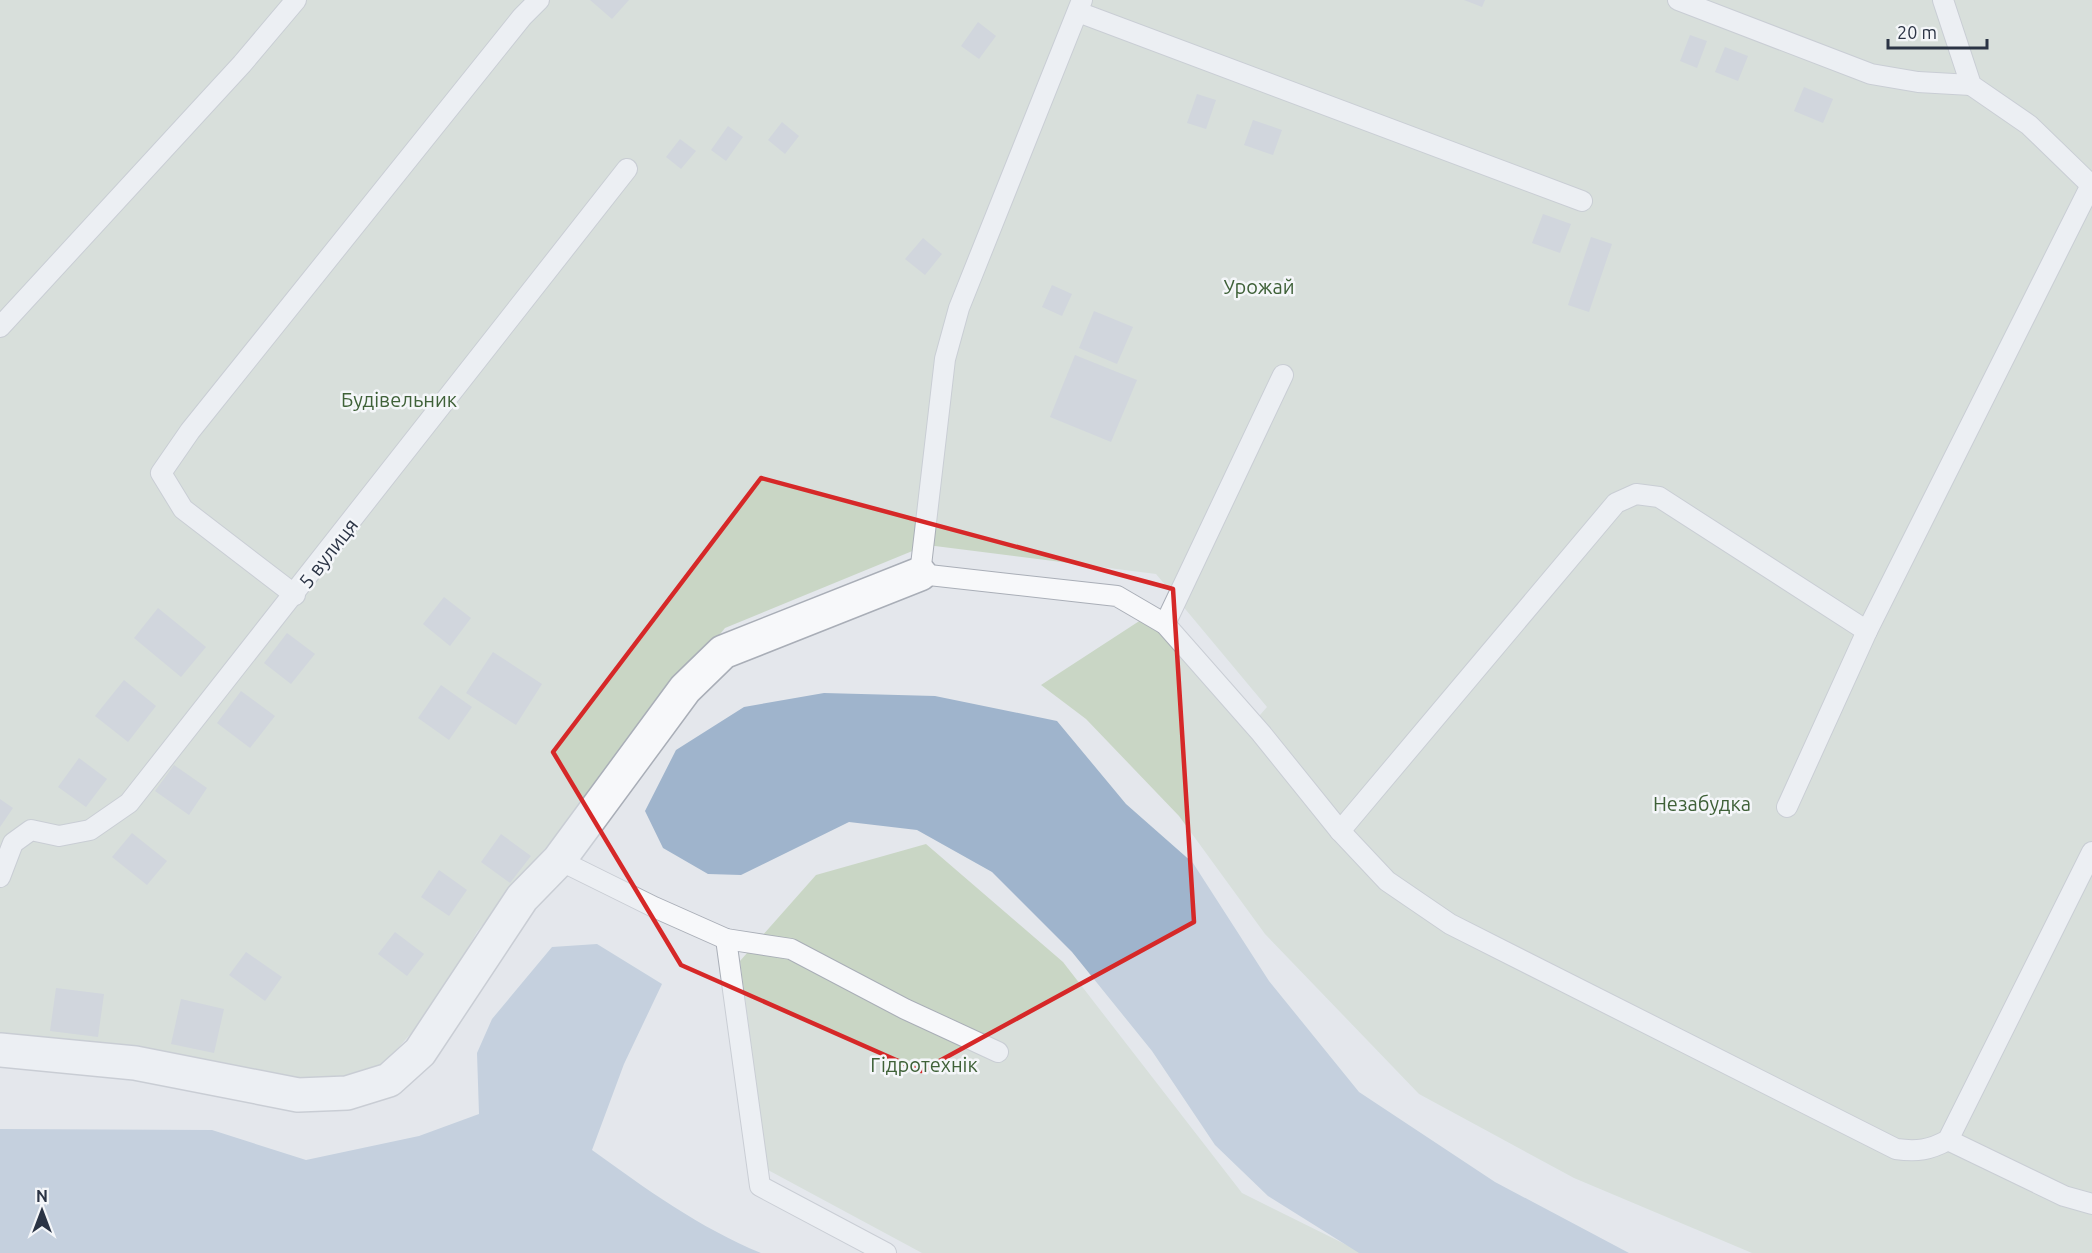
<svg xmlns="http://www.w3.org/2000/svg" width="2092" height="1253" font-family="Ubuntu,sans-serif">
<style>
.green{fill:#c9d6c5}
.water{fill:#9fb4cc}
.building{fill:#bbc0ca}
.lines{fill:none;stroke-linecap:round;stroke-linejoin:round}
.lane-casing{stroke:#a9aeb7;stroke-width:22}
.street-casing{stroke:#a9aeb7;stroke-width:36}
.lane{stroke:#f7f8fa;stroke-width:20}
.street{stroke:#f7f8fa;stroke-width:33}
.marked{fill:none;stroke:#d62828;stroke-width:4.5;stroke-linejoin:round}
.labels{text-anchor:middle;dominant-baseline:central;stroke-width:5;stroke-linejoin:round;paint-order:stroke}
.park-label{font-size:20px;fill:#3f6138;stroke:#f4f6f9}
.street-label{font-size:20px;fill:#2b3445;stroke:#f4f6f9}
</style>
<rect width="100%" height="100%" fill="#e4e7ec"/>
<g class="green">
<path d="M0,0h2092v1253h-340l-178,-75 -155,-84 -154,-160 -86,-118 -93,-97 -45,-34 106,-69 99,115 21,-24 -111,-133 -229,-29 -202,83 -248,304 -44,77 -61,68 -78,6 -294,-45z"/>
<path d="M926,844l137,118 179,231 121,60h-441l-154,-83 -28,-209 76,-86z"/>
</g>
<g class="water">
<path d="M824,693l111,3 122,25 69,83 67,59 76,118 90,111 136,90 134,71h-270l-91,-57 -53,-51 -63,-94 -80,-99 -80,-80 -75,-42 -68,-8 -108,53 -33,-1 -45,-26 -18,-37 31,-61 68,-43z"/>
<path d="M597,944l65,40 -38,80 -32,86c54,39 108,78 169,103h-761v-124l212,1 94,30 113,-24 60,-22 -2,-61 15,-34 60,-72z"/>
</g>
<g class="building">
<path d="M590,0h39l-17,19z"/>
<path d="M1464,0h21l-3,7z"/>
<path d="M978,22l18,14 -17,23 -18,-13z"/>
<path d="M1690,35l17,6 -10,27 -17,-7z"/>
<path d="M1725,47l23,9 -10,25 -23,-9z"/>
<path d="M1804,87l29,12 -10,24 -29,-12z"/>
<path d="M1197,94l19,6 -10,29 -19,-6z"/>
<path d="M1253,120l29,10 -9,25 -29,-10z"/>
<path d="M782,122l17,14 -14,18 -17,-14z"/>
<path d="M728,126l15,11 -17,24 -15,-11z"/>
<path d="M680,139l16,12 -15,18 -15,-12z"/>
<path d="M1543,214l28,10 -11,29 -28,-10z"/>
<path d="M1591,237l21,7 -23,68 -21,-7z"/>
<path d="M923,238l19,16 -17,21 -20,-16z"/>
<path d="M1052,285l20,9 -10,22 -20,-9z"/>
<path d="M1094,311l39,16 -16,37 -38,-16z"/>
<path d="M1075,355l62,25 -26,62 -61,-25z"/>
<path d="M444,597l27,21 -21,28 -27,-22z"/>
<path d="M158,608l48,39 -25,30 -47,-39z"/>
<path d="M287,633l28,21 -24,30 -27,-21z"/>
<path d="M493,652l49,32 -26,41 -50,-32z"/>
<path d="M124,680l32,26 -28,36 -33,-26z"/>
<path d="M441,685l31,22 -23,33 -31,-22z"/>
<path d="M241,691l34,25 -25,32 -33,-25z"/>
<path d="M79,758l28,21 -21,28 -28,-20z"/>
<path d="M174,765l33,23 -18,27 -34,-24z"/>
<path d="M0,799l13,9 -13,19z"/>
<path d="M132,833l35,28 -20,24 -35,-28z"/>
<path d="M501,834l30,22 -21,27 -29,-21z"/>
<path d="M439,870l28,20 -18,26 -28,-19z"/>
<path d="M395,932l29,22 -17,22 -29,-22z"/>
<path d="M246,952l36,25 -17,24 -36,-26z"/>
<path d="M56,988l48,6 -6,43 -48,-6z"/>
<path d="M181,999l43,10 -10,44 -43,-9z"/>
</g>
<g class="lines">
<defs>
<g id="lane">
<path d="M1082,0l-123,308 -14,51 -25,215 197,22 48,28 96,109 79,98 47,50 63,43 446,225c21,3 34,1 52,-9l144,-288"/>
<path d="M1678,0l193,74 47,8 53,3"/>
<path d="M1943,0l28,85 58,40 63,61"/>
<path d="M1078,12l504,189"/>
<path d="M0,327l242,-263 54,-64"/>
<path d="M295,595l-112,-86 -22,-36 29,-42 332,-414 17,-17"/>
<path d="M1165,624l118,-249"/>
<path d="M1787,807l80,-176 224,-446"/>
<path d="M1340,831l276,-328 20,-9 23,3 208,134"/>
<path d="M559,860l95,47 72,32 65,10 114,60 93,43"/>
<path d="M0,877l13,-34 18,-13 28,6 31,-6 39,-27 498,-634"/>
<path d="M726,939l34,247 126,67"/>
<path d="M1948,1140l116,56 28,8"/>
</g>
<path id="street" d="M0,1050l135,13 163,32 49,-2 42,-13 31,-28 102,-154 37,-38 126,-171 38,-37 197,-78"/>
</defs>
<use href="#lane" class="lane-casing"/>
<use href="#street" class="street-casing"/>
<use href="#lane" class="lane"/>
<use href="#street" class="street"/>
</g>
<path d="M0 0H2092V1253H0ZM761,478l412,111 21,333 -273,149 -240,-106 -128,-213z" fill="#e4e7ec" fill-opacity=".55" fill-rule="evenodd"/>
<path class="marked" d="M761,478l412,111 21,333 -273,149 -240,-106 -128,-213z"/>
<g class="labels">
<g class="park-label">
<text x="1259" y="286">Урожай</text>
<text x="399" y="399">Будівельник</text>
<text x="1702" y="803">Незабудка</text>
<text x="924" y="1064">Гідротехнік</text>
</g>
<g class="street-label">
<text transform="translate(328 553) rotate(-52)">5 вулиця</text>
</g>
</g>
<g transform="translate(42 1211)" stroke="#f4f6f9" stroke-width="4.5" paint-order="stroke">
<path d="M0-4.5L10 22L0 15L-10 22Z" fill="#2b3445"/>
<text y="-9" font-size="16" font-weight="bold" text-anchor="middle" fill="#2b3445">N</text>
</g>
<path d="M1888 39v9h99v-9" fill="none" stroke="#2b3445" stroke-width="3"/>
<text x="1897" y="39" font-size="18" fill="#2b3445" stroke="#f4f6f9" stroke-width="4.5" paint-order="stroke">20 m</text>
</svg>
